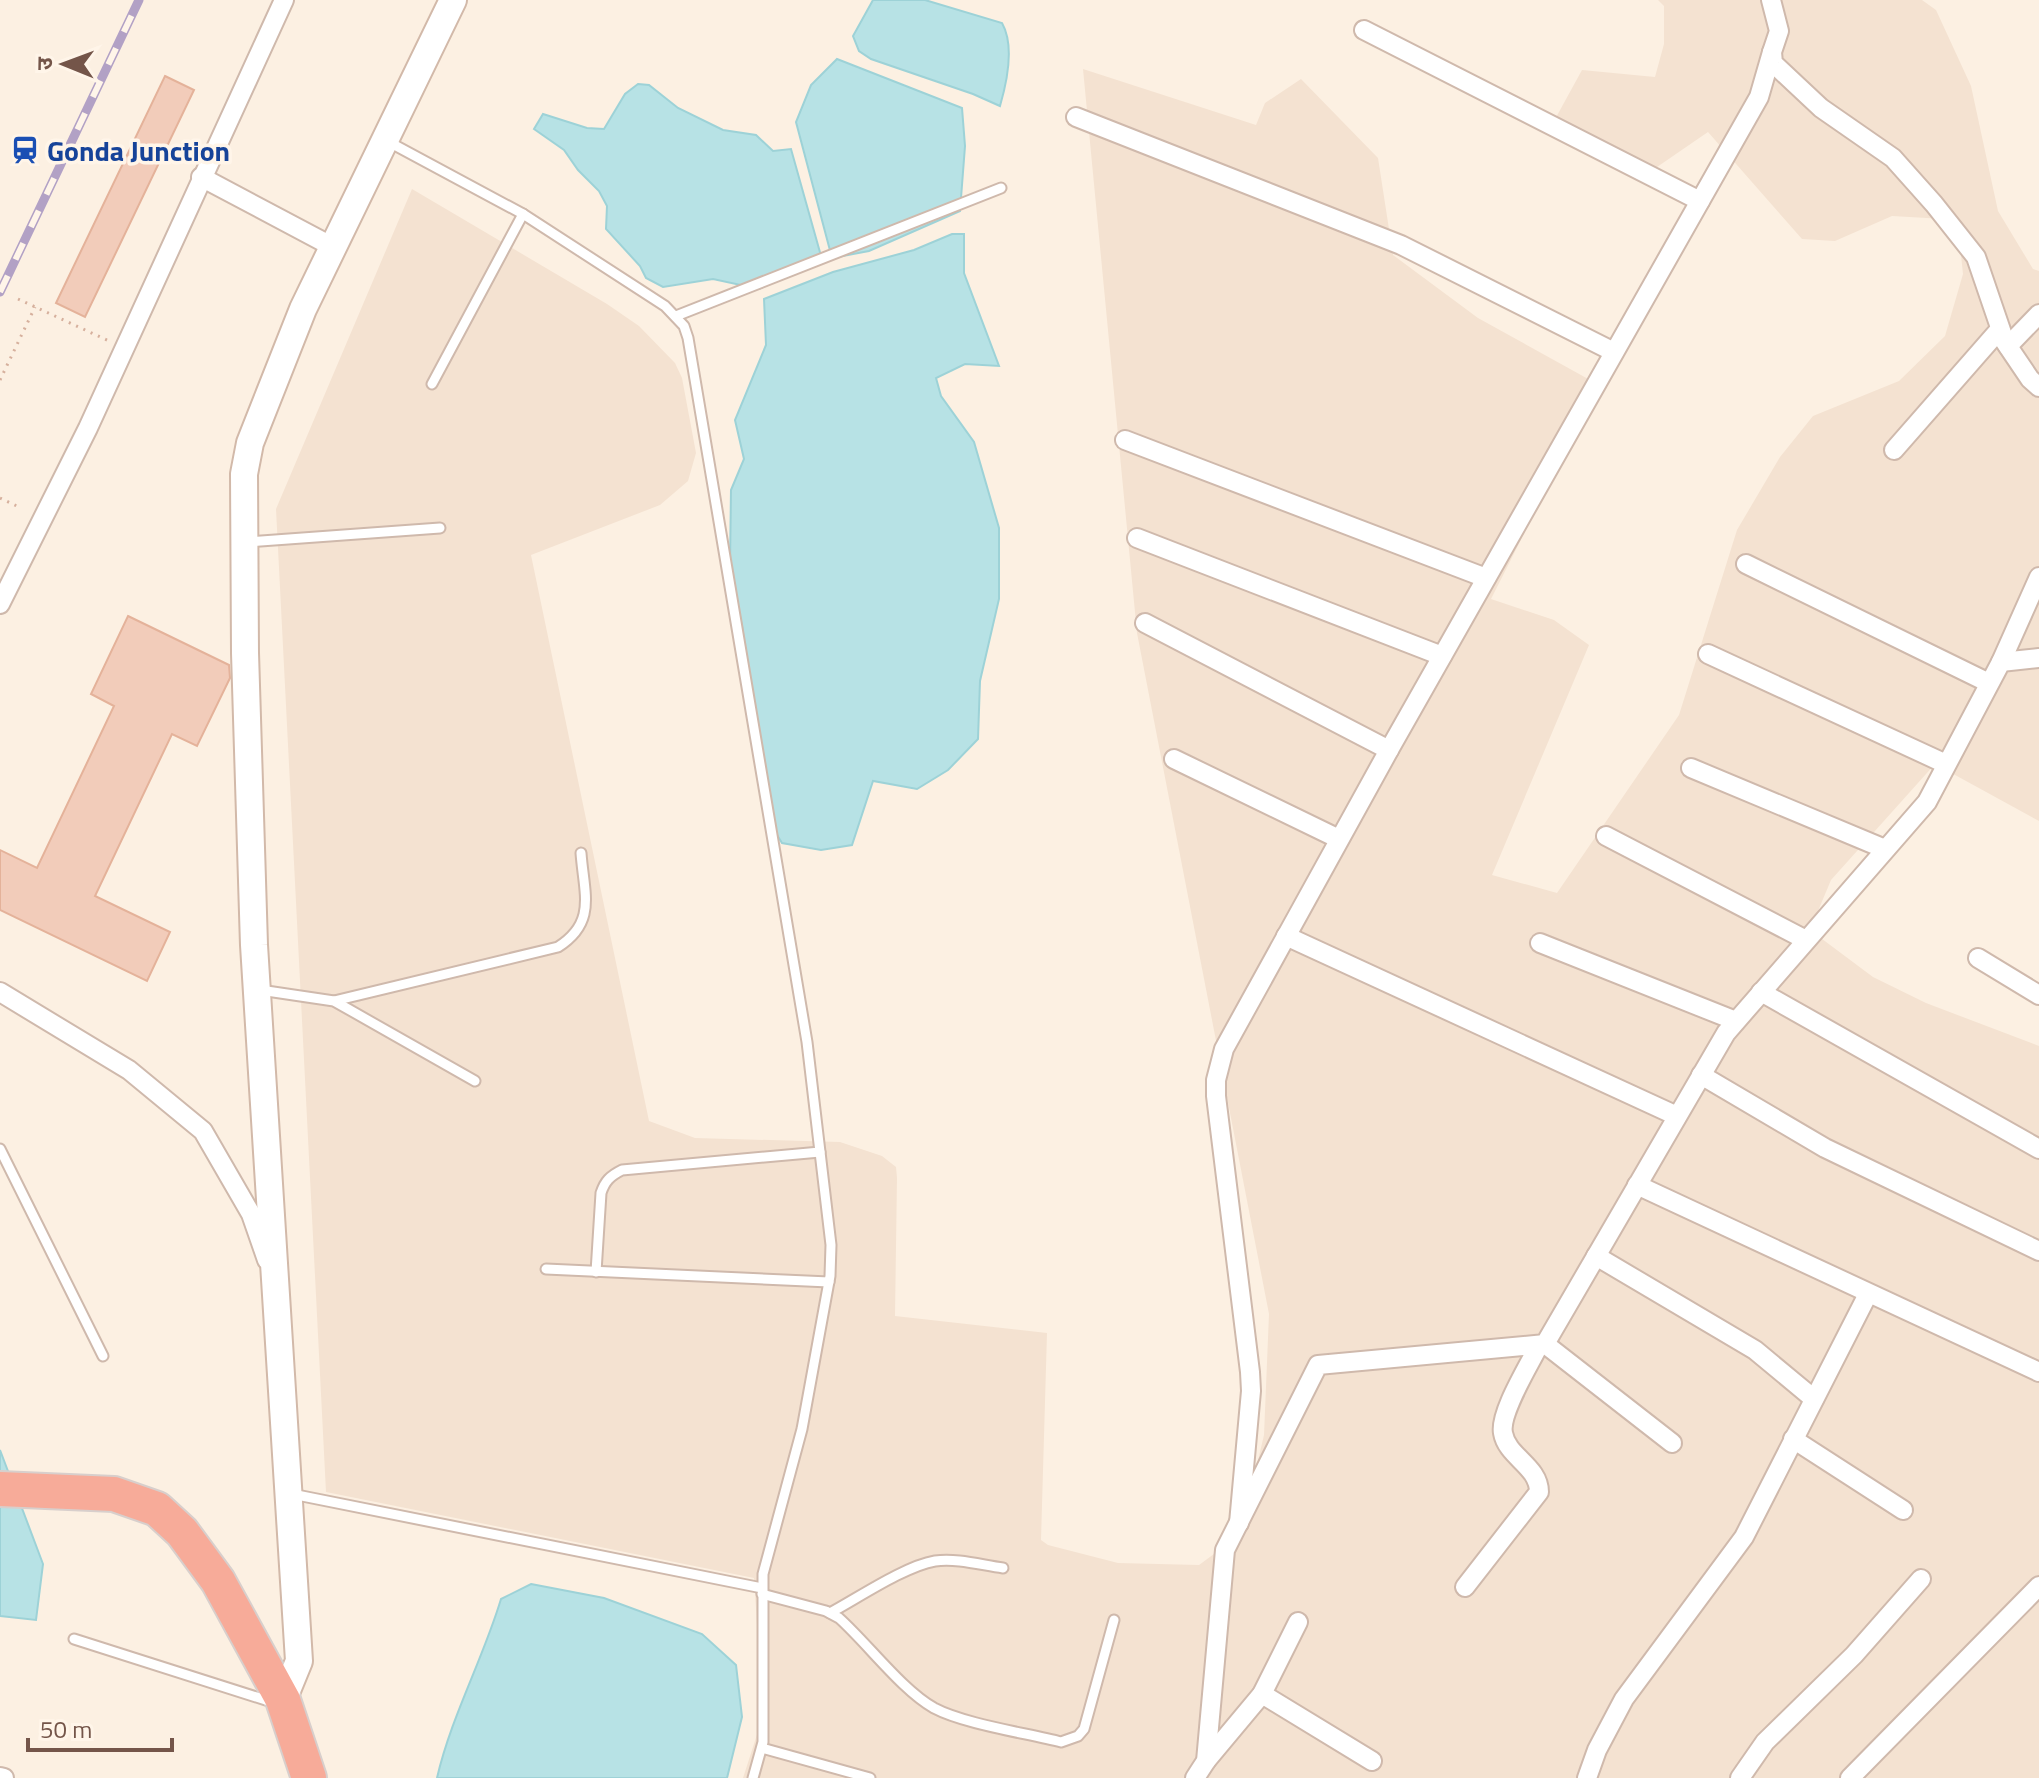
<svg xmlns="http://www.w3.org/2000/svg" width="2039" height="1778" font-family="'Titillium Web','Noto Sans Devanagari',sans-serif">
<style>
.residential{fill:#f4e2d1}
.water{fill:#b7e2e5;stroke:#9dd2d7;stroke-width:2}
.building{fill:#f2ccba;stroke:#e4b29a;stroke-width:2}
.lines{fill:none;stroke-linecap:round;stroke-linejoin:round}
.lane-casing{stroke:#cfb9ac;stroke-width:13}
.street-casing{stroke:#cfb9ac;stroke-width:22}
.secondary-casing{stroke:#d2b9a9;stroke-width:30}
.highway-casing{stroke:#d8cfcc;stroke-width:38}
.path{stroke:#d6b09d;stroke-width:3;stroke-dasharray:2 6;stroke-linecap:butt}
.lane{stroke:#fff;stroke-width:9}
.street{stroke:#fff;stroke-width:18}
.secondary{stroke:#fff;stroke-width:26}
.highway{stroke:#f7ab99;stroke-width:34}
.rail-casing{stroke:#b2a1c5;stroke-width:9}
.rail{stroke:#fff5e9;stroke-width:6;stroke-dasharray:18;stroke-linecap:butt}
.labels{text-anchor:middle;dominant-baseline:central;stroke-width:7;stroke-linejoin:round;paint-order:stroke}
.transit-label{font-size:28px;font-weight:bold;fill:#164399;stroke:#fff5e9;text-anchor:start}
</style>
<rect width="100%" height="100%" fill="#fcf0e2"/>
<path class="residential" d="M1658,0h264l14,10 35,76 27,125 35,58 6,2v550l-104,-57 -104,116 -21,50 63,47 53,26 113,43v732h-1296l20,-62 -9,-138 -428,-86 -50,-983 136,-320 195,115 32,22 36,37 7,15 14,75 -8,28 -28,24 -129,50 118,566 46,17 145,4 42,14 14,11 1,11 -2,138 152,17 -6,207 7,5 70,18 81,2 34,-25 14,-33 17,-72 5,-121 -132,-681 -54,-564 173,56 9,-22 36,-24 77,79 15,97 85,63 121,67 -108,214 63,21 35,25 -97,230 65,18 122,-178 58,-185 43,-73 33,-41 86,-35 46,-45 18,-62 -4,-38 -15,-17 -52,-3 -57,25 -33,-2 -94,-107 -67,46 -93,-46 34,-62 73,7 9,-33v-38z"/>
<g class="water">
<path d="M873,0h52l77,23c13,23 5,59 -2,83l-27,-12 -102,-35 -12,-8 -6,-15z"/>
<path d="M837,59l125,49 3,38 -5,65 -91,40 -37,7 -36,-136 15,-37z"/>
<path d="M638,84l11,1 29,23 45,22 33,5 17,16 18,-2 32,114 -27,8 -37,18 -46,-10 -50,8 -17,-9 -6,-12 -34,-37 1,-23 -8,-15 -21,-21 -14,-20 -30,-21 9,-15 44,14 17,1 21,-35z"/>
<path d="M952,234h12v39l35,93 -34,-2 -29,14 5,18 33,46 25,86v71l-19,82 -2,58 -30,31 -31,19 -44,-8 -21,64 -31,5 -39,-7 -16,-26 -24,-191 -12,-61 1,-75 13,-31 -9,-39 31,-75 -2,-46 69,-27 81,-22z"/>
<path d="M0,1450l43,114 -7,56 -36,-4z"/>
<path d="M531,1584l73,14 98,36 34,31 6,52 -15,61h-290c14,-61 46,-119 64,-179z"/>
</g>
<g class="building">
<path d="M165,76l29,14 -109,227 -29,-14z"/>
<path d="M128,616l101,49 1,13 -33,68 -25,-12 -77,162 75,36 -23,49 -147,-71v-60l37,18 77,-162 -23,-12z"/>
</g>
<g class="lines">
<defs>
<g id="lane">
<path d="M387,141l136,73 142,92 19,20 4,12 119,704 24,203 -1,31 -28,153 -39,145v168l-10,36"/>
<path d="M676,316l325,-128"/>
<path d="M432,384l91,-170"/>
<path d="M248,542l192,-14"/>
<path d="M260,990l74,11 141,80"/>
<path d="M334,1001l224,-54c39,-25 26,-53 23,-94"/>
<path d="M0,1149l103,207"/>
<path d="M546,1269l283,13"/>
<path d="M596,1272l5,-79c4,-12 9,-17 21,-23l198,-18"/>
<path d="M292,1494l470,94"/>
<path d="M762,1594l64,17 13,7c29,26 63,72 95,90 30,16 92,25 127,34l17,-6 6,-7 30,-109"/>
<path d="M830,1613c28,-15 75,-47 105,-52 22,-3 46,4 68,7"/>
<path d="M74,1639l198,63"/>
<path d="M762,1748l108,30"/>
</g>
<g id="street">
<path d="M1771,0l8,31 -7,21 1,11 48,45 72,50 41,46 42,53 29,85 25,37 9,8"/>
<path d="M1364,30l336,171"/>
<path d="M1076,117l325,128 213,107"/>
<path d="M201,177l132,70"/>
<path d="M2008,346l31,-32"/>
<path d="M1125,440l361,138"/>
<path d="M1894,450l106,-121"/>
<path d="M1137,538l305,118"/>
<path d="M1746,564l243,119"/>
<path d="M0,604l88,-176 196,-428"/>
<path d="M1145,623l244,127"/>
<path d="M1708,654l238,110"/>
<path d="M2001,662l38,-85"/>
<path d="M1174,759l165,80"/>
<path d="M1691,768l194,81"/>
<path d="M1606,836l200,104"/>
<path d="M1286,936l391,180"/>
<path d="M1540,943l196,78"/>
<path d="M1978,958l61,37"/>
<path d="M0,992l129,78 74,61 48,83 16,46"/>
<path d="M1761,992l278,157"/>
<path d="M1701,1075l124,73 214,103"/>
<path d="M1637,1185l402,187"/>
<path d="M1596,1256l159,94 59,49"/>
<path d="M1545,1344l127,99"/>
<path d="M1793,1439l110,71"/>
<path d="M1239,1523l12,-132 -1,-19 -34,-276v-16l8,-31 165,-299 370,-653 13,-45"/>
<path d="M1465,1587l74,-95c0,-26 -32,-35 -36,-59 -4,-20 27,-69 36,-88"/>
<path d="M1262,1694l110,67"/>
<path d="M1206,1761l56,-67 36,-72"/>
<path d="M0,1777l4,1"/>
<path d="M1195,1778l11,-17 19,-211 93,-185 227,-21 181,-311 201,-231 74,-140 38,-4"/>
<path d="M1587,1778l10,-28 27,-51 120,-162 124,-243"/>
<path d="M1740,1778l25,-36 89,-87 67,-76"/>
<path d="M1850,1778l189,-192"/>
</g>
<path id="secondary" d="M283,1700l16,-39 -45,-716 -9,-292 -1,-179 6,-31 53,-134 150,-309"/>
<path id="highway" d="M0,1489l114,5 43,15 25,23 36,49 65,119 26,78"/>
</defs>
<use href="#lane" class="lane-casing"/>
<use href="#street" class="street-casing"/>
<use href="#secondary" class="secondary-casing"/>
<use href="#highway" class="highway-casing"/>
<g class="path">
<path d="M18,299l91,42"/>
<path d="M0,380l35,-73"/>
<path d="M0,498l21,10"/>
</g>
<use href="#lane" class="lane"/>
<use href="#street" class="street"/>
<use href="#secondary" class="secondary"/>
<use href="#highway" class="highway"/>
<defs>
<path id="rail" d="M0,292l139,-292"/>
</defs>
<use href="#rail" class="rail-casing"/>
<use href="#rail" class="rail"/>
</g>
<defs>
<symbol id="station-bare" viewBox="-9 -9 18 18"><path d="M-3-6H3Q5-6 5-4V2Q5 4 3 4L4.5 6H3L1.5 4h-3L-3 6H-4.5L-3 4Q-5 4-5 2V-4Q-5-6-3-6ZM-3.5-4v3h7v-3ZM-3.5 1v1.5H-2V1ZM2 1v1.5H3.5V1Z" fill="#1a4fb4" stroke="#fff5e9" stroke-width="2.5" paint-order="stroke"/></symbol>
</defs>
<g fill-rule="evenodd">
<use href="#station-bare" x="5" y="130" width="40" height="40"/>
</g>
<g class="labels">
<g class="transit-label">
<text x="47" y="150">Gonda Junction</text>
</g>
</g>
<g transform="translate(64 64) rotate(271)" stroke="#fff5e9" stroke-width="6" paint-order="stroke">
<path d="M0-6L14 30L0 20L-14 30Z" fill="#745549"/>
<text y="-12" font-size="22" font-weight="bold" text-anchor="middle" fill="#745549">उ</text>
</g>
<path d="M28 1738v12h144v-12" fill="none" stroke="#745549" stroke-width="4"/>
<text x="40" y="1738" font-size="24" fill="#745549" stroke="#fff5e9" stroke-width="6" paint-order="stroke">50 m</text>
</svg>
